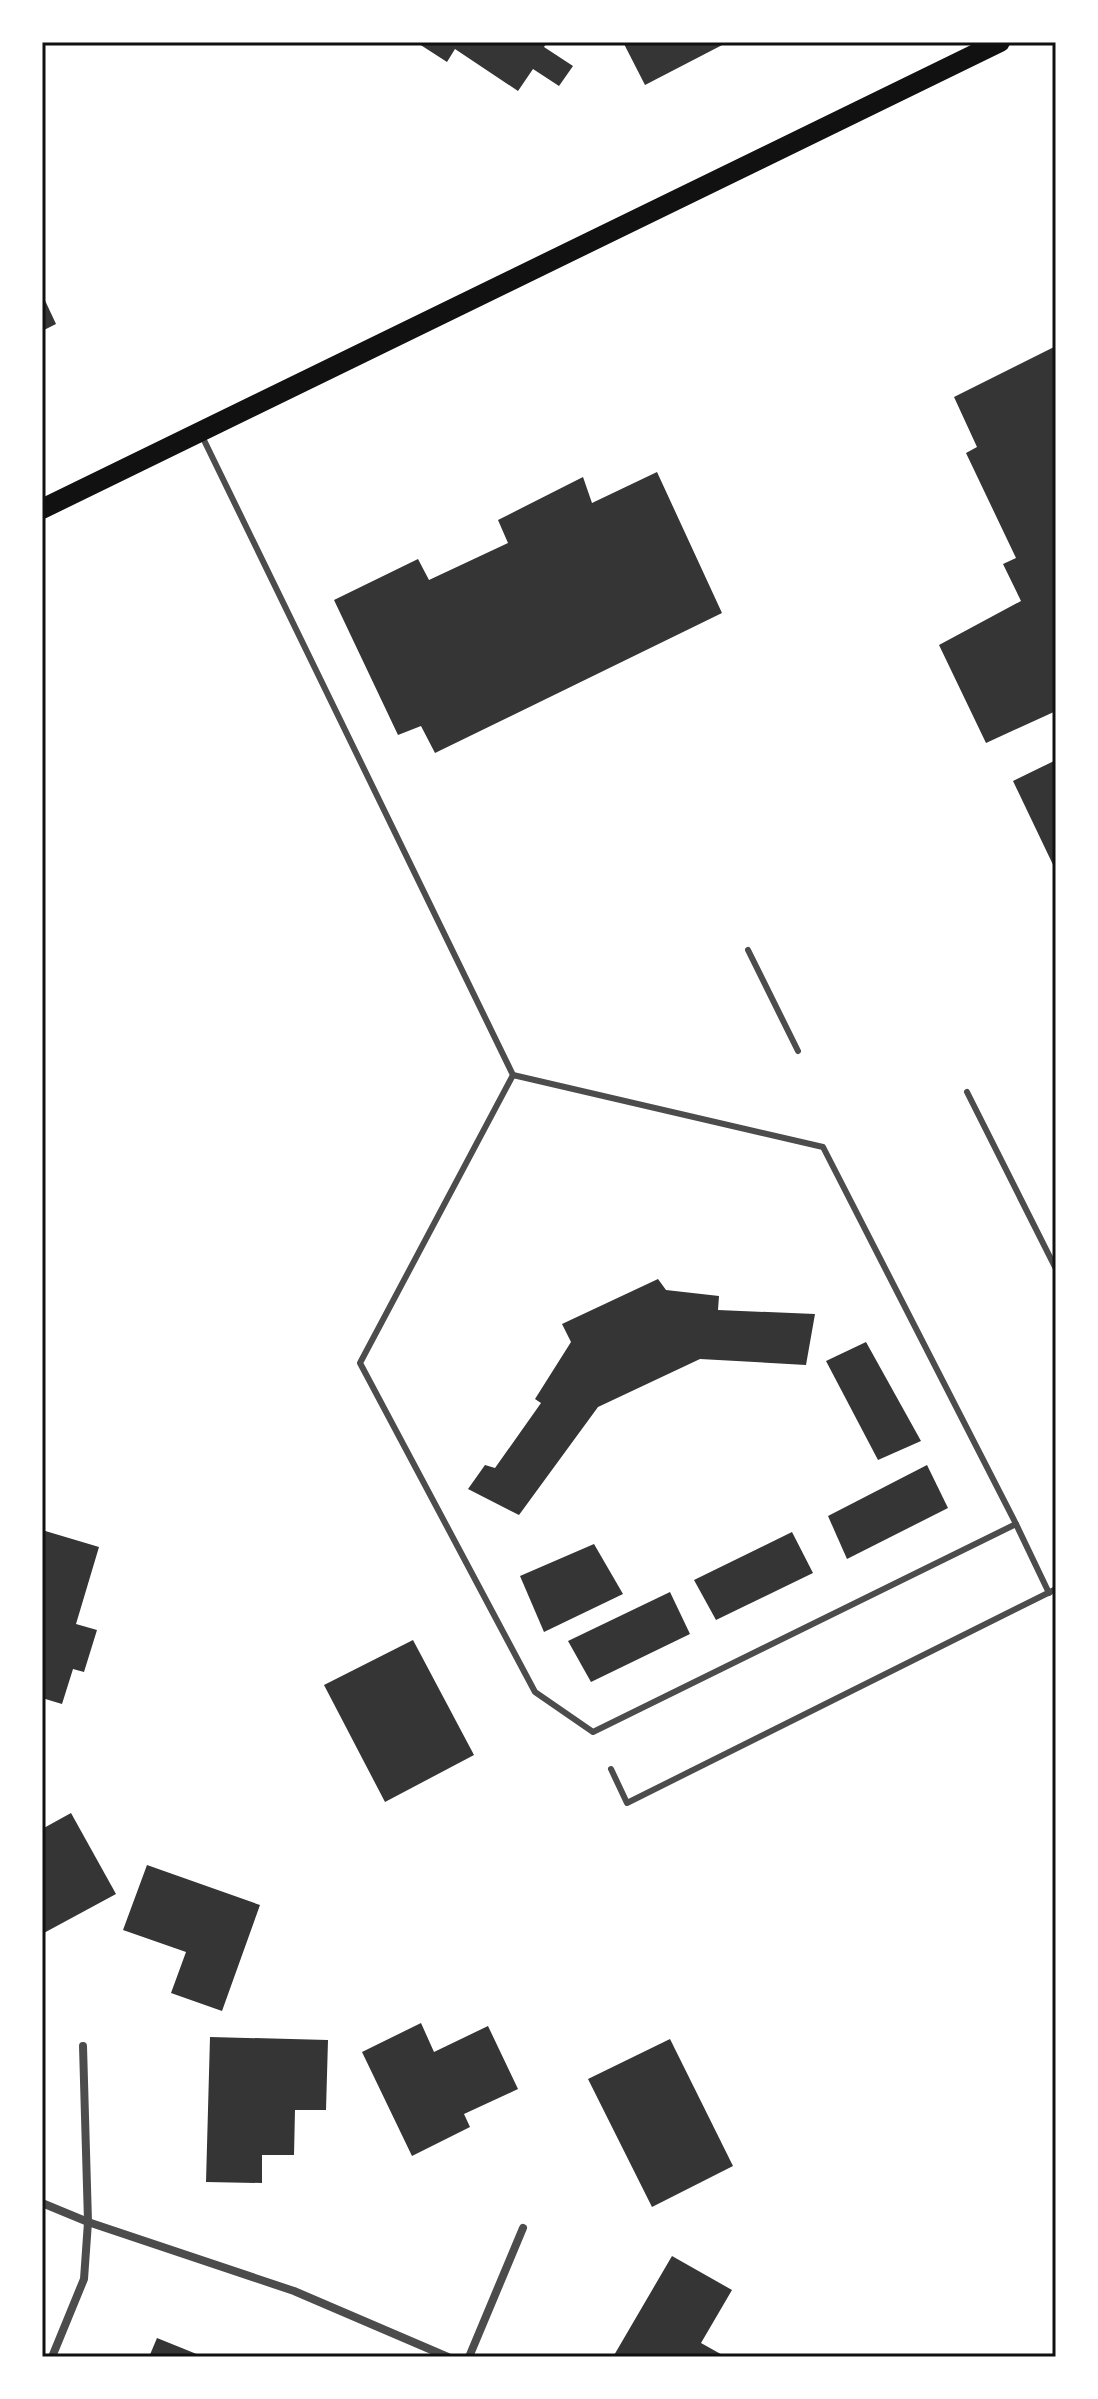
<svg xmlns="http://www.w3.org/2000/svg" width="1098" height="2399" font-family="Barlow,sans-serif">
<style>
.building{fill:#353535}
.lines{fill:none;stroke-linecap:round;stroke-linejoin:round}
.service{stroke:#4c4c4c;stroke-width:6}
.minor{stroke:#4c4c4c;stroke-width:8}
.primary{stroke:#111;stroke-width:20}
.neatline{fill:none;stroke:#111;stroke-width:3}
</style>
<rect width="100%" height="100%" fill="#fff"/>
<g class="building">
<path d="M416,42h131l-3,5 29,19 -14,20 -26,-17 -15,22 -63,-42 -8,13z"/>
<path d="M623,42h105l-83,43z"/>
<path d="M42,294l14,30 -14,7z"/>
<path d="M1056,346v365l-70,32 -47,-98 82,-44 -18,-37 13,-6 -50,-105 11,-6 -23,-50z"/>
<path d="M657,472l65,141 -287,140 -14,-27 -23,9 -64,-135 84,-41 11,21 79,-37 -10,-23 85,-43 9,26z"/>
<path d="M1056,760v111l-43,-90z"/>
<path d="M658,1279l8,11 53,6 -1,14 97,4 -9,51 -106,-6 -102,48 -79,108 -51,-26 17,-24 10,3 46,-65 -6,-4 36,-57 -9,-18z"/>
<path d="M866,1342l55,99 -43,19 -52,-99z"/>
<path d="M927,1465l21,43 -101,51 -19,-43z"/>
<path d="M42,1530l57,17 -23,77 21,6 -13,42 -11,-3 -11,35 -20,-6z"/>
<path d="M792,1532l21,41 -97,47 -22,-40z"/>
<path d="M594,1544l29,50 -79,38 -24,-56z"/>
<path d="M670,1592l20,42 -99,48 -23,-41z"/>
<path d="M413,1640l61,115 -89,47 -61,-117z"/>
<path d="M71,1813l45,81 -74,40v-105z"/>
<path d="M147,1865l113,40 -38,106 -51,-18 15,-41 -63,-22z"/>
<path d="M421,2023l13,29 54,-26 30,63 -54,25 6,13 -58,29 -50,-104z"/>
<path d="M210,2037l118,3 -2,70h-31l-1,45h-32v28l-56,-1z"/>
<path d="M670,2039l63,127 -81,41 -64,-128z"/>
<path d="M672,2256l60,34 -31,53 25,14h-113z"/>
<path d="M157,2338l47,19h-55z"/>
</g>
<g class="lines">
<g class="service">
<path d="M201,434l312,641"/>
<path d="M748,950l50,101"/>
<path d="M513,1075l310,72 193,377 -423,208 -58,-40 -175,-329z"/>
<path d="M967,1092l89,177"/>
<path d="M1016,1524l33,69"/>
<path d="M611,1769l16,34 429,-214"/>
</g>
<g class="minor">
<path d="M42,2203l46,19 206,69 154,66"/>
<path d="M52,2357l32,-78 4,-57 -5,-176"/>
<path d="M469,2357l54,-129"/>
</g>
<path class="primary" d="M42,509l958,-467"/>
</g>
<rect width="1098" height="2399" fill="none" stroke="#ffffff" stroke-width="88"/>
<rect x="44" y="44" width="1010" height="2311" class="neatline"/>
</svg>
